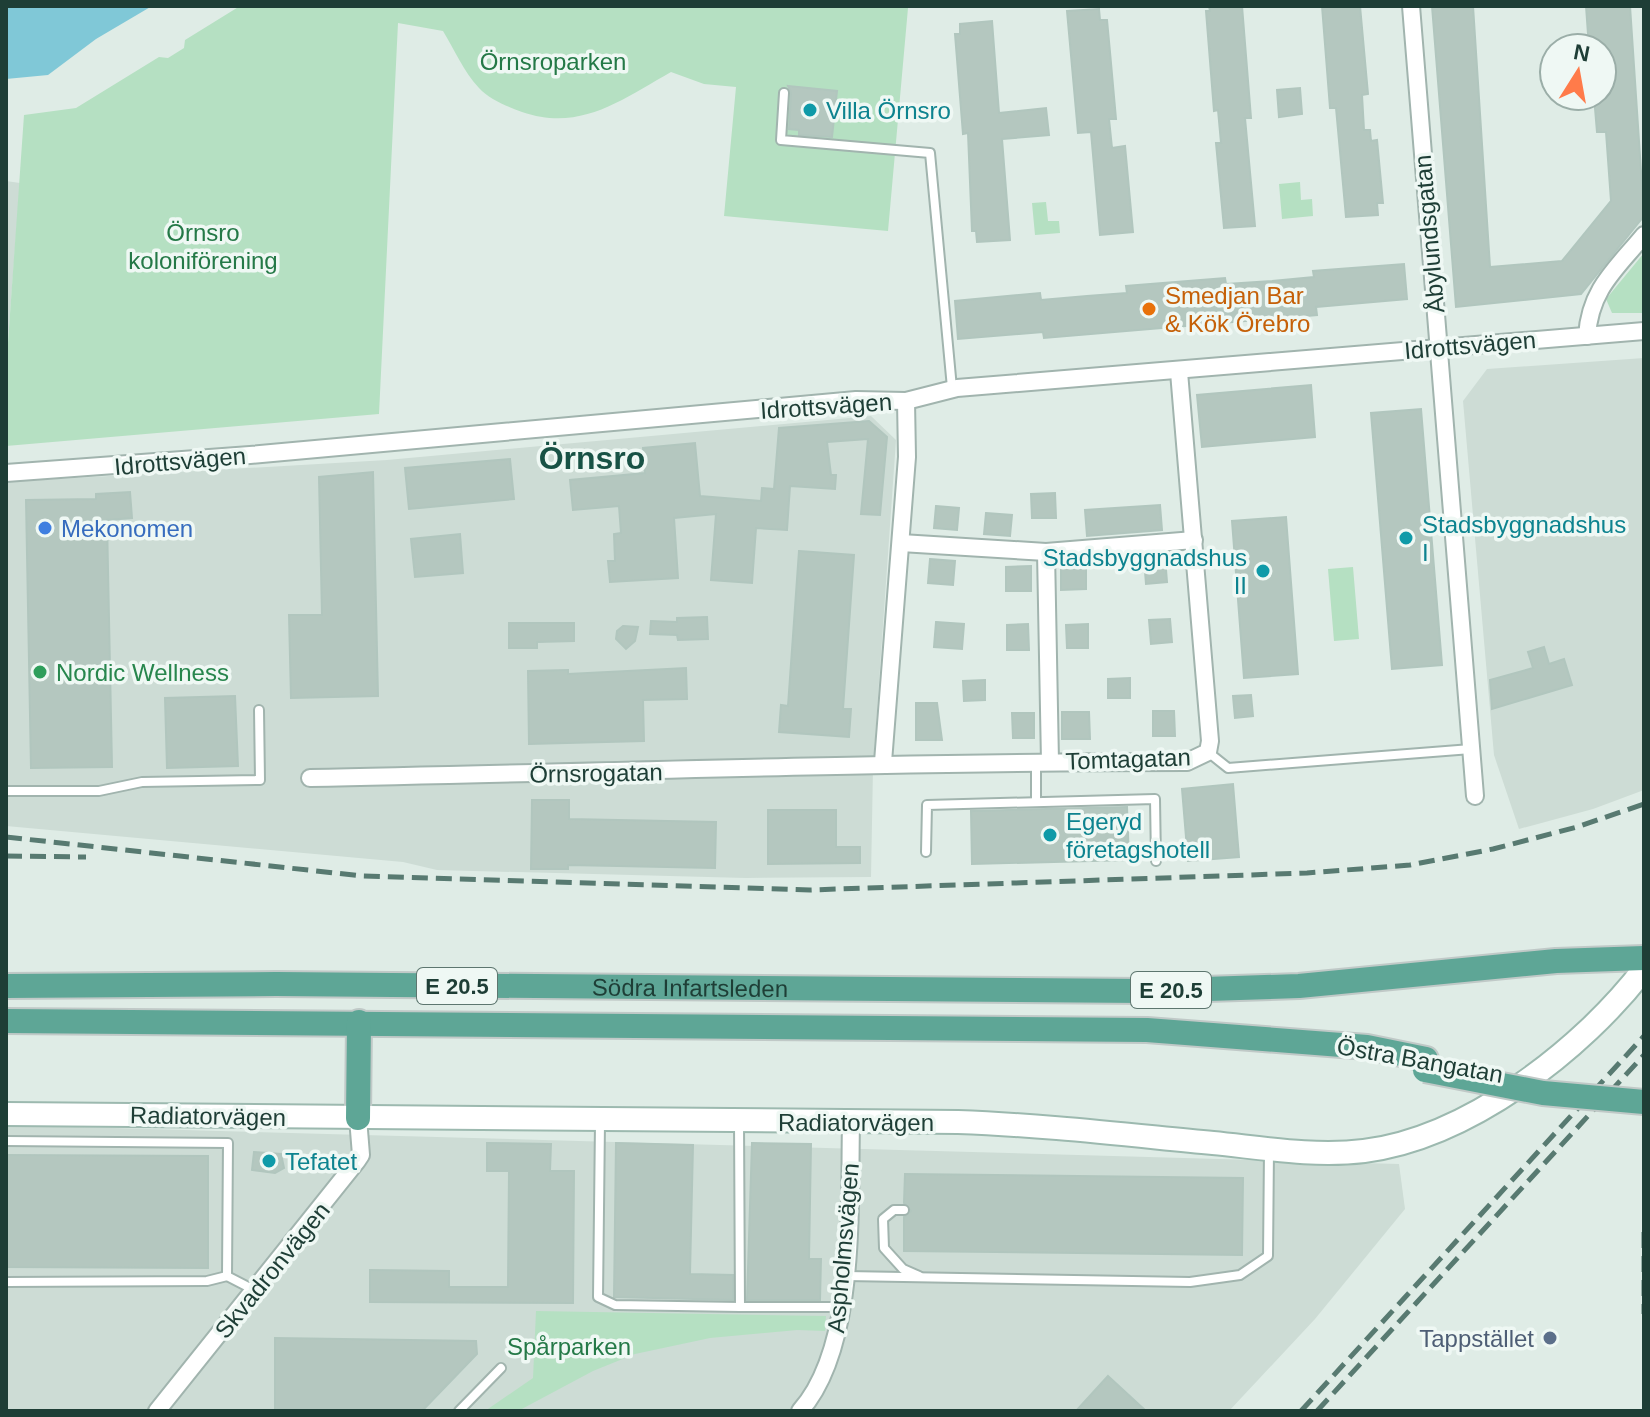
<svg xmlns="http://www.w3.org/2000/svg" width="1650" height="1417" font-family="Helvetica,sans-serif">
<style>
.built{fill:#cddcd5}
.green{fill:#b5e0c2}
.water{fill:#80c8d7}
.building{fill:#b4c7bf;stroke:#b1c6be;stroke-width:2}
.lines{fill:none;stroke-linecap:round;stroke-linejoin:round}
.lane-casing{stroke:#a1b4ae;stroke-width:12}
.street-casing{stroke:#a1b4ae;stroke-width:20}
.secondary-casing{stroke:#9cb9af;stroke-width:26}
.primary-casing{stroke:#c0c9c7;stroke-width:28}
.lane{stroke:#fff;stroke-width:8}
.street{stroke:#fff;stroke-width:16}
.secondary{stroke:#fff;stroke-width:22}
.primary{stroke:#5ea696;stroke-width:24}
.rail{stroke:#587a71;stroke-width:5;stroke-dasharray:16 8;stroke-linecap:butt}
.primary-bridge-casing{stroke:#c0c9c7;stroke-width:28;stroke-linecap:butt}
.primary-bridge{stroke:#5ea696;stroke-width:24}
.culture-dot{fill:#0f9aa8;stroke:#eff8f4;stroke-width:3}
.food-dot{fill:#e8710a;stroke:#eff8f4;stroke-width:3}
.shop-dot{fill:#3f7fe0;stroke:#eff8f4;stroke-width:3}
.leisure-dot{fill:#2e9e5b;stroke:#eff8f4;stroke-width:3}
.service-dot{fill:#5c6f8a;stroke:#eff8f4;stroke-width:3}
.labels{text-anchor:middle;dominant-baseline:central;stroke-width:7;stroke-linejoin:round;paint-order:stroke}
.shield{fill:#eff8f4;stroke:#5d766f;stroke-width:2}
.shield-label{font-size:22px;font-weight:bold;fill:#1e3e36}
.park-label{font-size:24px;fill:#247947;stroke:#eff8f4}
.culture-label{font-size:24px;fill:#0d838f;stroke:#eff8f4;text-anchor:start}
.street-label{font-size:24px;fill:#1e3e36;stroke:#eff8f4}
.food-label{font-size:24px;fill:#c56008;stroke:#eff8f4;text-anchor:start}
.shop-label{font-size:24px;fill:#366cbe;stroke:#eff8f4;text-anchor:start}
.leisure-label{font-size:24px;fill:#27864d;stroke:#eff8f4;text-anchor:start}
.service-label{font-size:24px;fill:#4e5e75;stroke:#eff8f4;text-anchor:end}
.district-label{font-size:32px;font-weight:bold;fill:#185245;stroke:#eff8f4}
</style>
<rect width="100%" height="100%" fill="#dfece6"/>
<g class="built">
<path d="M6,181l14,2 -14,184z"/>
<path d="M1644,358v432l-51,19 -74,20 -25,-74 -31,-354 24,-32z"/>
<path d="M871,416l25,24 -23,328 -2,109 -125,1 -309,-8 -34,-8 -397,-36v-344l381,-22z"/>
<path d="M6,1125l1393,39 6,45 -90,110 -86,92h-1223z"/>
</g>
<g class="green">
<path d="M240,6l668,2 -20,223 -164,-15 12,-129 -32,-3 -33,-12c-50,28 -90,60 -149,40 -14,-5 -33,-13 -43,-24 -15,-16 -25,-39 -36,-57l-45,-8 -19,391 -373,32v-75l18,-256 52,-7 83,-51 9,1 16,-10 1,-8z"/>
<path d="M1300,182l1,18 11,-1 1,17 -31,3 -3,-35z"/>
<path d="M1046,202l2,19h11l1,12 -25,2 -3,-32z"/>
<path d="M1644,253v60h-32l-6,-14z"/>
<path d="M1353,567l6,72 -25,2 -6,-72z"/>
<path d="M536,1311l290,5 -1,15 -28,-1 -87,8 -75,16 -42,17 -75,40h-33l48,-33z"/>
</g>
<path class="water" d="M152,6l-56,33 -48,36 -42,4v-72z"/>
<g class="building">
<path d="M1209,6h33l9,112h-6l10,108 -31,2 -8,-85h5l-3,-33 -4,1 -8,-100h4z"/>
<path d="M1322,6h38l8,88 -6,1 2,35h6l1,11 6,-1 6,63h-6l1,12 -32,2 -10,-109h-6z"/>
<path d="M1432,6h41l17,261 72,-6 49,-60 -5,-69h-9l-3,-36h8v-48h-13l-3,-42h44l14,210 -63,78 -125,13z"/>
<path d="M1099,9l1,11h7l3,32 6,67h-7l3,29 13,-2 8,86 -33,3 -9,-103 -13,1 -11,-122z"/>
<path d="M992,21l7,92 47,-5 3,27 -47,4 8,101 -33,2 -1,-11h-4l-4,-98 -5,1 -8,-100h5v-10z"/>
<path d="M788,86l49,5 -5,46 -33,-2v-5l-10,-1 2,-36z"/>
<path d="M1300,88l2,26 -23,3 -2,-27z"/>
<path d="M1404,264l3,35 -91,8 1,8 -273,23 -1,-6 -85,7 -3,-38 85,-8 1,7 46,-4 40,-3 -1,-7 99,-8 1,6 46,-3 42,-4 -1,-6z"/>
<path d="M1311,385l4,52 -113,10 -5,-52z"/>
<path d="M1421,409l21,256 -50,4 -21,-256z"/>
<path d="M869,421l18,16 -7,78 -19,-1 7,-75 -41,3 4,33h5l-1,14 -45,-3 -3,44 -31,-2 -4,55 -41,-3 5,-66 -42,4 4,60 -68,4 -2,-21h7l-1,-27 7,-1 -2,-27 -46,4 -3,-30 75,-7 -2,-25 52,-5 5,53 61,5 1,-13 12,1 5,-61z"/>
<path d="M510,459l4,40 -105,10 -4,-41z"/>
<path d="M373,472l5,224 -87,2 -2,-83h33l-3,-138z"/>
<path d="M130,492l2,26 -25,2 5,247 -81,1 -5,-268 70,-1v-5z"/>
<path d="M1055,493l1,25h-24l-1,-24z"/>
<path d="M1160,505l2,25 -75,6 -2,-26z"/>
<path d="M936,506l23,2 -2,22 -23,-2z"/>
<path d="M986,513l26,2 -2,21 -26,-2z"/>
<path d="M1286,517l12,157 -54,4 -12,-157z"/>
<path d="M460,534l3,39 -48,4 -4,-38z"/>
<path d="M799,551l55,4 -11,154h8l-2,28 -70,-5 2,-27 7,1z"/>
<path d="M1165,557l2,25 -21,2 -2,-25z"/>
<path d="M930,559l25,2 -2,24 -25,-2z"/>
<path d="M1031,566v25h-25v-24z"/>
<path d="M1061,569h25v20l-25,1z"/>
<path d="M707,617l1,22 -30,1 -1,-5 -27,-1 1,-13 26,1v-4z"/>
<path d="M1170,619l2,23 -21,2 -2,-24z"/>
<path d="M936,622l28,2 -2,25 -28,-2z"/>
<path d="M509,623h65v18l-37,1v6h-28z"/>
<path d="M1028,624l1,26h-22v-25z"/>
<path d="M1088,624v24h-21l-1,-23z"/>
<path d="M623,626l15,1 -3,14 -9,8 -10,-10 1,-8z"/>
<path d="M1544,647l5,17 15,-5 8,26 -80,24 -2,-29 43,-12 -5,-16z"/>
<path d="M686,668l1,31 -44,1 1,41 -115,3 -1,-73 40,-1v4z"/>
<path d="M1130,678v20h-22v-19z"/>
<path d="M985,680v20l-21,1 -1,-20z"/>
<path d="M1251,695l2,21 -18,2 -2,-22z"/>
<path d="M235,696l3,70 -71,2 -2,-70z"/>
<path d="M916,703h21l5,37h-26z"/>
<path d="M1153,711h21l1,25h-22z"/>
<path d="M1062,712h27l1,27h-28z"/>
<path d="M1012,713h22v25h-21z"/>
<path d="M1233,784l6,73 -51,4 -6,-72z"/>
<path d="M532,800h37v19l147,3 -1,46 -147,-3v4h-37z"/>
<path d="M1127,807l2,53 -157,4 -1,-53z"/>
<path d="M768,810h68v37h24v16l-92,1z"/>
<path d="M487,1143l64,1 -1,27h24l-1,132 -203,-1v-32l79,1v16h59l1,-116h-22z"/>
<path d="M616,1143l77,2 -3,129 43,1v25l-119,-3z"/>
<path d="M752,1143l59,1 -2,115h12l-1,41h-73z"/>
<path d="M254,1152l27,2 3,14 -9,5 -23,-3z"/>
<path d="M6,1155l202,1v112l-202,-1z"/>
<path d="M905,1174l338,4 -1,77 -338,-4v-34l7,-6 -7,-8z"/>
<path d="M275,1338l201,3 1,13 -55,57h-147z"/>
<path d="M1108,1376l38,35h-70z"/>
</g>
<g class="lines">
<defs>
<g id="lane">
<path d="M784,93l-3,47 149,13 22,235"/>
<path d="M1208,752l20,16 243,-19"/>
<path d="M1036,763v39"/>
<path d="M6,791h93l43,-9 118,-2 -1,-70"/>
<path d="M926,852l1,-47 228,-6 1,62"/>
<path d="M600,1122l-2,175 17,8 125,2"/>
<path d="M739,1122l1,185h102"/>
<path d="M6,1141l222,2 -1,133 29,15"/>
<path d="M904,1210h-10l-11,9 1,29 19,21 16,7"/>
<path d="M846,1276l344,6 50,-7 28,-19 1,-106"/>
<path d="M6,1282l201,-1 20,-5"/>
<path d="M459,1411l42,-43"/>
</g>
<g id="street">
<path d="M1411,6l64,790"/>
<path d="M1587,336c3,-47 29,-67 57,-101"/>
<path d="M6,473l244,-18 606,-55 50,1 51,-13 687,-57"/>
<path d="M901,543l145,9 148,-12"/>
<path d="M1046,552l4,210"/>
<path d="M883,762l24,-305 -1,-56"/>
<path d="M310,778c292,-6 584,-16 877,-16l21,-10 2,-11 -31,-369"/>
<path d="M157,1411l200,-250 4,-6 -3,-37"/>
<path d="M800,1411c57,-64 49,-204 51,-288"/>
</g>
<path id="secondary" d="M6,1114l952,8c85,3 170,13 255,21 50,5 101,14 151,8 104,-13 218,-101 280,-182"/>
<g id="primary">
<path id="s1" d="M6,986l270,-2 868,7 155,-5 257,-25 88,-3"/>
<path d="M6,1021l1141,9 220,17 59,12"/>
<path d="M358,1118l1,-96"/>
</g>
</defs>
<use href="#lane" class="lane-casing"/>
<use href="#street" class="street-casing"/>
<use href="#secondary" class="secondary-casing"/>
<use href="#primary" class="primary-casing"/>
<use href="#lane" class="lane"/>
<use href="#street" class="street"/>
<use href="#secondary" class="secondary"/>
<use href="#primary" class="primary"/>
<g class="rail">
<path d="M6,837l356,39 448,14 497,-17 103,-8 83,-16 84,-22 67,-23"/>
<path d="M6,856l80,1"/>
<path d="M1644,1232v82"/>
<path d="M1301,1411l343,-375"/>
<path d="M1317,1411l327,-356"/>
</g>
<defs>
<path id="primary-bridge" d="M1425,1070l118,23 101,9"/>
</defs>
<use href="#primary-bridge" class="primary-bridge-casing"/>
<use href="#primary-bridge" class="primary-bridge"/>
</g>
<g class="culture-dot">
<circle cx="810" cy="110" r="8"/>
<circle cx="1406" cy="538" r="8"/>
<circle cx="1263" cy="571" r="8"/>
<circle cx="1050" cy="835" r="8"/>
<circle cx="269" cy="1161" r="8"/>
</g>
<circle class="food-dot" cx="1149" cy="309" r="8"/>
<circle class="shop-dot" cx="45" cy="528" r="8"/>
<circle class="leisure-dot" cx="40" cy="672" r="8"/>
<circle class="service-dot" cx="1550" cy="1338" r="8"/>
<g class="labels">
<g class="shield">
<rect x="417" y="968" width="80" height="36" rx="6"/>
<rect x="1131" y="972" width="80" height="36" rx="6"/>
</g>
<g class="shield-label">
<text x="457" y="986">E 20.5</text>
<text x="1171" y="990">E 20.5</text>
</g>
<g class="park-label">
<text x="553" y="61">Örnsroparken</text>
<text x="203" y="232">Örnsro<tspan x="203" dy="28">koloniförening</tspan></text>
<text x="569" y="1346">Spårparken</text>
</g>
<g class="culture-label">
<text x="826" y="110">Villa Örnsro</text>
<text x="1422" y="524">Stadsbyggnadshus<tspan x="1422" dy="28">I</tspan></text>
<text x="1247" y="557" text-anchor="end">Stadsbyggnadshus<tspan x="1247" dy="28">II</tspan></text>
<text x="1066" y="821">Egeryd<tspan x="1066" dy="28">företagshotell</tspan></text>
<text x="285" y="1161">Tefatet</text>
</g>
<g class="street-label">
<text transform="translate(1429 234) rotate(-95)">Åbylundsgatan</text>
<text transform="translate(1470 345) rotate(-5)">Idrottsvägen</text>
<text transform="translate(826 406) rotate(-4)">Idrottsvägen</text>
<text transform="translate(180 461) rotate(-5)">Idrottsvägen</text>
<text transform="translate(1128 759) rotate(-2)">Tomtagatan</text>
<text transform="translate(596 773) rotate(-1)">Örnsrogatan</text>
<text stroke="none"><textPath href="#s1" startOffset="684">Södra Infartsleden</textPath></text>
<text transform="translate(1420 1060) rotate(10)">Östra Bangatan</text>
<text transform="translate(208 1116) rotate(1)">Radiatorvägen</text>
<text x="856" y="1122">Radiatorvägen</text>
<text transform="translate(843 1248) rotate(-85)">Aspholmsvägen</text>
<text transform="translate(272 1270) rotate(-51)">Skvadronvägen</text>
</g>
<g class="food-label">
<text x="1165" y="295">Smedjan Bar<tspan x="1165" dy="28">&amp; Kök Örebro</tspan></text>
</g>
<g class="shop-label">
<text x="61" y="528">Mekonomen</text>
</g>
<g class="leisure-label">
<text x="56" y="672">Nordic Wellness</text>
</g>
<g class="service-label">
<text x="1534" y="1338">Tappstället</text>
</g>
<g class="district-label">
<text x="592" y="458">Örnsro</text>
</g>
</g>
<rect width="1650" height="1417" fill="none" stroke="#1e3e36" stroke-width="16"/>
<g transform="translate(1578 72) rotate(11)"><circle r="38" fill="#eff8f4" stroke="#9baea8" stroke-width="2"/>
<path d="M0-6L14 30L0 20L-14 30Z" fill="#ff7b4a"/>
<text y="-12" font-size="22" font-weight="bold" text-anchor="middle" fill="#1e3e36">N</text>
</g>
</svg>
